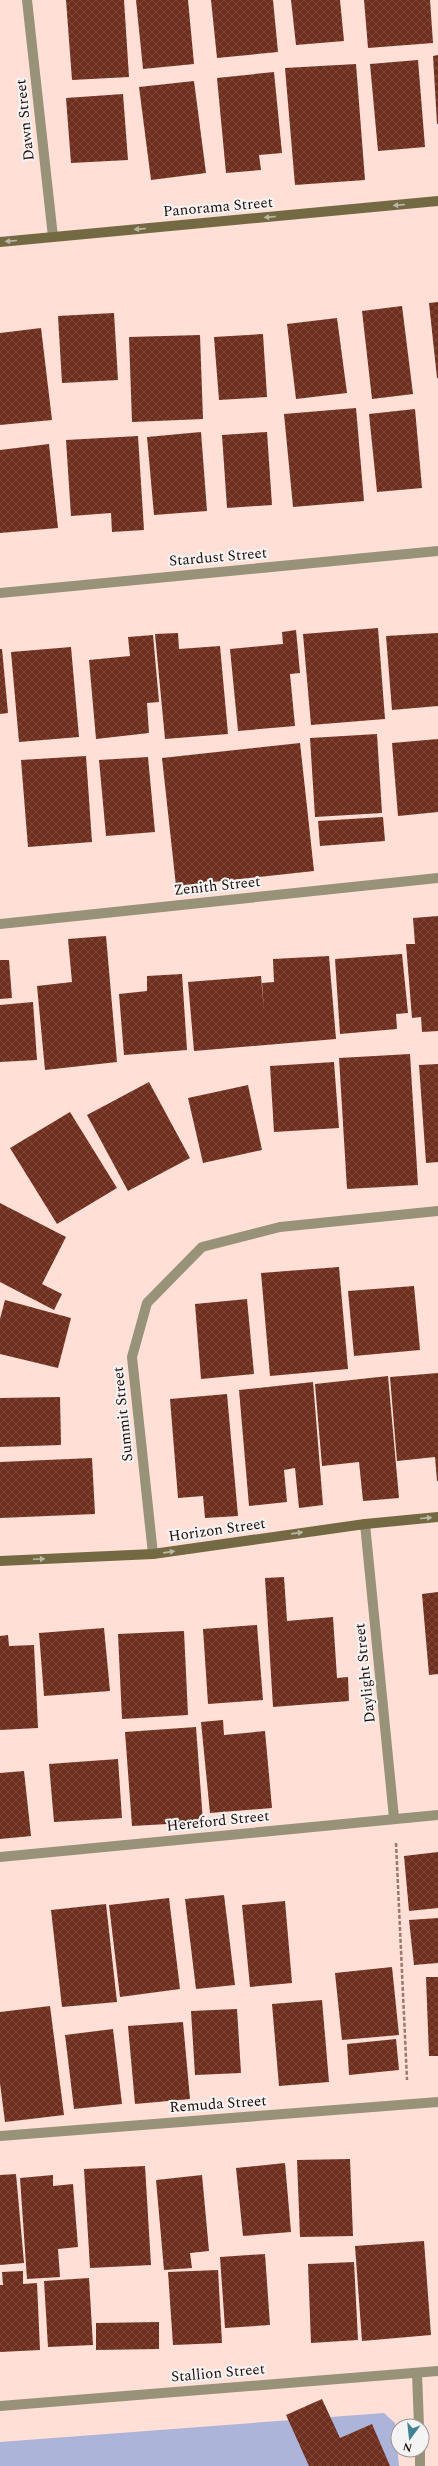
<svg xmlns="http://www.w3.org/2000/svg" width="438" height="2466" font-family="Spectral,serif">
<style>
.green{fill:#adb4da}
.building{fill:url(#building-cross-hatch)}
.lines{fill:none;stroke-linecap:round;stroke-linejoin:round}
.path{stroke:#977972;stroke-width:2.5;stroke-dasharray:4 2;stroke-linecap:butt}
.street{stroke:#989279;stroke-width:10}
.secondary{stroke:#736a44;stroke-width:10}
.oneway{fill:#bab6a5}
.labels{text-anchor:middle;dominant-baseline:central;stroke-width:4;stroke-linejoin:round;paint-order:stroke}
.street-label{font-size:15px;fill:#230903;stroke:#f4f4f4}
</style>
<defs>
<pattern id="building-cross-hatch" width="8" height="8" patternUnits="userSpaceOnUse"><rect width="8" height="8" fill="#6f2f1e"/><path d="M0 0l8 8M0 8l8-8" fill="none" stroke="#7f4a3c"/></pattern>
</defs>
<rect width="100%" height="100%" fill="#ffdfd6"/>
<path class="green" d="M384,2413l11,10 4,43h-399v-24z"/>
<g class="building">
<path d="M66,0h58l5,77 -57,3z"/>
<path d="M136,0h52l6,64 -51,5z"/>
<path d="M211,0h62l5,52 -61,6z"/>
<path d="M291,0h49l4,41 -48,4z"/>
<path d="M364,0h66l3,43 -65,5z"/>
<path d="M438,55v69h-1l-4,-68z"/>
<path d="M418,60l7,87 -47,4 -8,-87z"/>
<path d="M356,64l9,116 -70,5 -10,-117z"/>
<path d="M274,72l8,81 -23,2 2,15 -35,3 -9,-95z"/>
<path d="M194,81l12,92 -55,7 -12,-93z"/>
<path d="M123,94l5,66 -57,3 -5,-65z"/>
<path d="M438,302v76h-1l-8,-75z"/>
<path d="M402,306l11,88 -41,5 -10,-88z"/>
<path d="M114,313l4,67 -56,3 -4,-67z"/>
<path d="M337,318l10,75 -51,6 -9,-75z"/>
<path d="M41,328l11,92 -52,5v-92z"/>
<path d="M263,334l4,63 -48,3 -5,-63z"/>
<path d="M200,335l3,84 -71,3 -3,-85z"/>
<path d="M356,408l8,93 -71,6 -9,-93z"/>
<path d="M415,409l7,79 -45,4 -8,-78z"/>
<path d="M201,432l6,79 -53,4 -7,-78z"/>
<path d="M267,432l5,73 -45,3 -5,-73z"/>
<path d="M138,436l6,94 -32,2 -1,-19 -40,3 -5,-76z"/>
<path d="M49,444l9,84 -58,5v-83z"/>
<path d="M378,628l7,91 -74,6 -8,-91z"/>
<path d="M296,630l4,43 -10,1 5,52 -57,5 -8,-82 53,-5 -1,-12z"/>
<path d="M178,633l1,16 41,-3 8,88 -63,5 -10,-105z"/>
<path d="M438,633v73l-46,4 -6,-74z"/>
<path d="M153,635l6,67 -12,1 2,30 -53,6 -7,-79 41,-4 -2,-19z"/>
<path d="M71,647l8,90 -60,5 -8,-90z"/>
<path d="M0,649h2l6,64 -8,1z"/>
<path d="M377,734l5,79 -67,4 -5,-79z"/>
<path d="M438,739v73l-40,4 -6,-73z"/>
<path d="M300,743l14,128 -138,15 -14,-128z"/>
<path d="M86,756l6,86 -64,5 -7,-87z"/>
<path d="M148,757l7,75 -49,4 -7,-76z"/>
<path d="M383,817l2,24 -65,5 -2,-25z"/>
<path d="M438,916v115l-16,1 -1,-15 -9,1 -6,-74h9l-2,-26z"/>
<path d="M106,936l11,126 -72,8 -8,-84 35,-4 -4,-43z"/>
<path d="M402,954l6,59 -12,1 1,15 -57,5 -5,-75z"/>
<path d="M329,956l7,83 -142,12 -6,-69 73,-6 3,35 -2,-28 12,-1 -1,-23z"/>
<path d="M0,960h9l3,38 -12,1z"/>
<path d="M182,974l5,76 -63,5 -5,-61 28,-3v-15z"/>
<path d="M33,1002l4,58 -37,2v-57z"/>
<path d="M410,1054l8,131 -71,4 -8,-131z"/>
<path d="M334,1062l5,66 -65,4 -4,-66z"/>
<path d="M438,1064v98l-12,1 -7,-98z"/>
<path d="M149,1082l41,76 -62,33 -41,-76z"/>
<path d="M248,1085l14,65 -59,13 -15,-65z"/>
<path d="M70,1112l47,76 -60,36 -47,-76z"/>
<path d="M0,1203l66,34 -24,47 20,10 -8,16 -54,-28z"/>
<path d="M339,1267l9,102 -78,7 -9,-103z"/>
<path d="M414,1286l6,64 -66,6 -6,-65z"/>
<path d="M247,1299l7,75 -53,5 -6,-75z"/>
<path d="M5,1300l66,18 -13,50 -58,-14v-35z"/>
<path d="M438,1373v108h-1l-2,-24 -38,4 -7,-84z"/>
<path d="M388,1376l11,122 -36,3 -4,-39 -37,4 -7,-82z"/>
<path d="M313,1382l10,123 -24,3 -4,-40 -11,2 3,32 -38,4 -10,-116z"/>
<path d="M227,1394l11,122 -33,2 -2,-22 -25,2 -8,-99z"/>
<path d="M60,1397l1,48 -61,2v-49z"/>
<path d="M92,1458l3,56 -95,4v-56z"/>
<path d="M284,1577l3,44 46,-4 4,61 11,-1 1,24 -76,6 -8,-129z"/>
<path d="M438,1592v82l-9,1 -7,-81z"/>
<path d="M257,1625l6,75 -55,4 -5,-75z"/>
<path d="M104,1628l6,63 -66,5 -5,-63z"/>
<path d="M184,1631l4,84 -66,4 -4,-85z"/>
<path d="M8,1635l1,11 25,-1 4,83 -38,2v-94z"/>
<path d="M223,1720l1,15 41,-4 7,77 -62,5 -9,-91z"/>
<path d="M196,1727l7,95 -71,4 -7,-94z"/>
<path d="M118,1759l4,59 -68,4 -5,-58z"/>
<path d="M24,1771l7,65 -31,3v-66z"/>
<path d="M438,1852v56l-29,3 -5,-55z"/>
<path d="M224,1895l11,90 -39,4 -11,-90z"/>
<path d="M169,1898l11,91 -60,8 -11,-92z"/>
<path d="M285,1901l7,82 -42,4 -8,-82z"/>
<path d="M106,1904l11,98 -55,5 -11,-97z"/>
<path d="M438,1918v45l-24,2 -5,-45z"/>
<path d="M392,1967l7,68 -57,5 -7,-67z"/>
<path d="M426,1977h12v79h-9z"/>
<path d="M322,2000l7,82 -50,4 -7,-82z"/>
<path d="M50,2006l14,109 -59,7 -5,-39v-71z"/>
<path d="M237,2009l4,64 -46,2 -4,-64z"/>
<path d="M183,2022l7,77 -55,5 -7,-78z"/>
<path d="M113,2029l9,75 -48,5 -9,-74z"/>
<path d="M396,2039l3,31 -50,5 -2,-31z"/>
<path d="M350,2159l3,77 -53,1 -3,-77z"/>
<path d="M285,2163l6,69 -48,4 -7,-68z"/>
<path d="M145,2166l6,99 -61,3 -6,-99z"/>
<path d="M16,2174l8,89 -24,2v-90z"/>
<path d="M53,2175v11l20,-2 5,63 -20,2 2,28 -33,2 -7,-101z"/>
<path d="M202,2175l7,76 -19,2 2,15 -28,2 -8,-90z"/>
<path d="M424,2241l7,94 -69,6 -7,-95z"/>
<path d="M265,2254l5,71 -45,3 -5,-71z"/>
<path d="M354,2262l4,78 -47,3 -3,-79z"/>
<path d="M218,2270l4,73 -49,2 -5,-73z"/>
<path d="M23,2271v13l14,-1 3,67 -40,2v-67h3l-1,-13z"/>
<path d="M89,2278l4,67 -45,2 -4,-66z"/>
<path d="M159,2322v27l-63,1v-27z"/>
<path d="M322,2399l18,39 32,-14 18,42h-81l-23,-51z"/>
</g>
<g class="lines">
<path class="path" d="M396,1843l11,237"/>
<g class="street">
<path d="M27,0l26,237"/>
<path d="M0,593l438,-42"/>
<path d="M0,924l438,-46"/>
<path d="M365,1524l29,294"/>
<path d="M153,1554l-21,-197 15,-54 55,-56 78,-20 158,-16"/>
<path d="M0,1857l438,-42"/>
<path d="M0,2136l438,-34"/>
<path d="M417,2373l2,53"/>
<path d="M0,2406l438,-35"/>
<path d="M420,2450v16"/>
</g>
<g class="secondary">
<path d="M0,242l438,-41"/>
<path d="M0,1561l153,-7 212,-30 73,-7"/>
</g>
</g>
<defs><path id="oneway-solid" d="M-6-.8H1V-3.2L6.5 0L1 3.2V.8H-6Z"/></defs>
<g class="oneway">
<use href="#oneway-solid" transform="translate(399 205) rotate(175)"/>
<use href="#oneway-solid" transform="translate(270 217) rotate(175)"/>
<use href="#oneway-solid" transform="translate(140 229) rotate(175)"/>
<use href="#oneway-solid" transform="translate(11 241) rotate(175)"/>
<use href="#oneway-solid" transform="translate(426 1518) rotate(-5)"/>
<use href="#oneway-solid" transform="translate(297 1533) rotate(-8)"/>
<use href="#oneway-solid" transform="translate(169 1552) rotate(-8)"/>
<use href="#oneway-solid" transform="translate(39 1559) rotate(-3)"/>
</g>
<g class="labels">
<g class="street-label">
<text transform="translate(25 120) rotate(-96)">Dawn Street</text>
<text transform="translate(218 207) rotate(-5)">Panorama Street</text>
<text transform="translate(218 557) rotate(-5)">Stardust Street</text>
<text transform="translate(217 886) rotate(-6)">Zenith Street</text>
<text transform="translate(123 1414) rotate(-96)">Summit Street</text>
<text transform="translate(217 1530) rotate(-8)">Horizon Street</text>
<text transform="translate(365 1673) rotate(-96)">Daylight Street</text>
<text transform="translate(218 1821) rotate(-6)">Hereford Street</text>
<text transform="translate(218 2104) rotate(-4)">Remuda Street</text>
<text transform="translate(218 2373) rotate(-5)">Stallion Street</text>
</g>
</g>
<g transform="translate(410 2438) rotate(195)"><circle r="19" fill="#f4f4f4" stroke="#a09694"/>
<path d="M0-3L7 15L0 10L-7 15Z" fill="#418394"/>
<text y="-6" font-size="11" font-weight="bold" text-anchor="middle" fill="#230903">N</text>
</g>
</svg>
